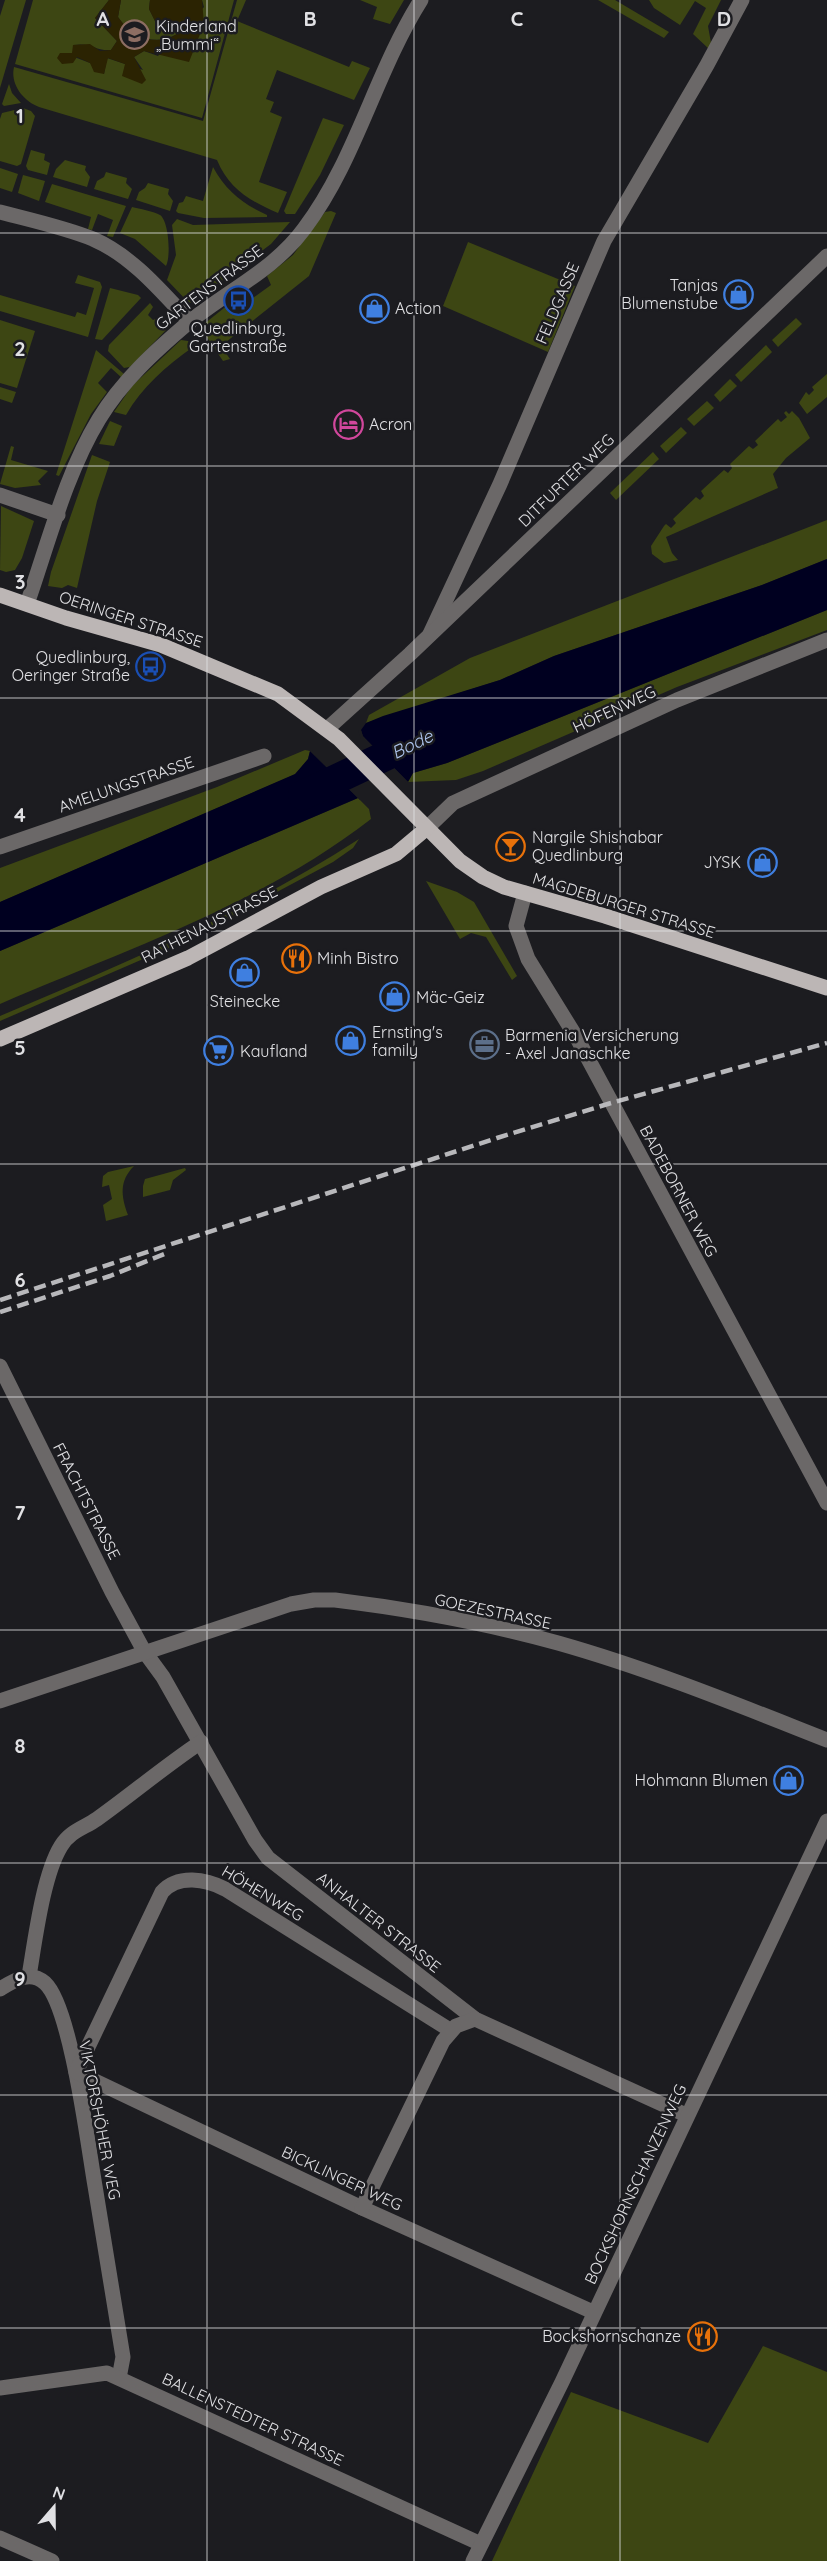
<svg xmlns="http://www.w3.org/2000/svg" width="827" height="2561" font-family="Quicksand,sans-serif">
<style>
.green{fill:#3d4613}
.sand{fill:#2b2302}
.water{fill:#000020}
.pier{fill:#1c1c20}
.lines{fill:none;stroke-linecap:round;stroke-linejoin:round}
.river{stroke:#000020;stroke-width:30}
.minor{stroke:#6b6868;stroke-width:15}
.major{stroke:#bcb6b5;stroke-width:15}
.rail{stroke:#b8b8bb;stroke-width:4.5;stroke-dasharray:12 6;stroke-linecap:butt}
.grid{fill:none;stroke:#e1e1e4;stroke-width:1.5;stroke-opacity:0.55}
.labels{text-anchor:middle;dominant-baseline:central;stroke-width:5;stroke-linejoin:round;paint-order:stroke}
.poi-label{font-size:16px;fill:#e1e1e4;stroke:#1c1c20;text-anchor:start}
.street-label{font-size:16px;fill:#e1e1e4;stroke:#1c1c20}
.water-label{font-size:18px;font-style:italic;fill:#adc4ec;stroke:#1c1c20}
.grid-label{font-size:20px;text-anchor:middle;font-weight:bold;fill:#e1e1e4;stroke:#1c1c20;stroke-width:5;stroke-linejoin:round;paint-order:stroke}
</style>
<rect width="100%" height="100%" fill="#1c1c20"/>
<g class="green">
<path d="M5,0h21l-26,88v-72z"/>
<path d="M33,0h76l-14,18 22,23 -6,9c-17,1 -18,-8 -38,-5v8l-4,2 21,8 14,11 3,-16 36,12 -9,-13 10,-6 14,5 46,-49 -2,-7h32l-32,118 -187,-54z"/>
<path d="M121,0h29l-1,9 6,12 17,7 5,6c-22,13 -46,3 -59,-17z"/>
<path d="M237,0h9l-9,21 112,46 3,-6 18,7 -16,32 -77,-30 -11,29 8,3 -4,10 12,5 -23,65 28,10 -9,21c-28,-12 -49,-24 -61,-53l-178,-53c-16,-6 -29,-23 -25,-40l189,54z"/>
<path d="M360,0h44l-14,24 -17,-5 4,-12z"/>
<path d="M598,0h17l54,32 -5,6z"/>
<path d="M649,0h72l-13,26 3,17 -2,6 -16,-15 13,-26 -11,-7 -15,24 -26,-17z"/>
<path d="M9,84l3,9 9,10 -17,3 -2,-2z"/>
<path d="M23,108l8,3 4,5 -14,48 -4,2 -17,-5v-42l2,-6z"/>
<path d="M323,118l21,7 -24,50 -25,39h-9l-2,-3z"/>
<path d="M31,150l14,4 -1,6 6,3 -3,12 -19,-5 -2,-4z"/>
<path d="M65,160l21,6 -1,4 5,7 -3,10 -34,-10 3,-8z"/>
<path d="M213,167c13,24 30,37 54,48v2l-63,1 -26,-5 -2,-2 3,-8 4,-1 3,-6 17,5z"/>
<path d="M0,168l18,6 -6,18 -12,-4z"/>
<path d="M106,172l21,6 -1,5 6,6 -4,10 -34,-10 3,-8 7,-4z"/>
<path d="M23,175l22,6 -6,20 -21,-8z"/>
<path d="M148,183l21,6 -1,5 5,7 -3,10 -34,-11 3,-8 6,-4z"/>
<path d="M52,184l74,22 -13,31 -6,-1 6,-16 -15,-6 -6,16 -4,-1 3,-12 -46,-15z"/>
<path d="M132,207c8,2 20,4 28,8 9,6 11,42 6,51l-31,-27 -15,-6z"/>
<path d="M331,211l5,2 -27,63 -88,70 9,13 -7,2 -21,-31 2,-6 25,-20 3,9 39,-28 -4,-9 26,-21 32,-43z"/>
<path d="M177,219l16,6 97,-3 -19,22 -79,59 -4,-1 -21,-22 9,-25 -4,-30z"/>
<path d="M468,242l107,44 -27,66 -105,-46z"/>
<path d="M78,275l22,7 2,5 -14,50 -88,-26v-16l75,22 2,-5 9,3 8,-27 -19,-5z"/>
<path d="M110,288l28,7 3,3 -39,42 -7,-1z"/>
<path d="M150,303l3,4 -5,8 5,5 8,-3 7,7 -2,6 -36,37 -6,1 -16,-17 1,-6z"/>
<path d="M796,318l6,6 -24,23 -6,-7z"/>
<path d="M0,320l35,11 -18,57 -17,-5z"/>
<path d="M181,340l7,1 5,6c-27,19 -51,40 -67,68l-12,-3 18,-26z"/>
<path d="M766,345l6,7 -31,30 -6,-7z"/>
<path d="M96,350l28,24 -3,3 -10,-9 -13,15 9,9 -16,22 -32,62 -3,-1z"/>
<path d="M827,374v23l-20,17 -8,-11 7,-11 3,3 5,-5 -2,-3z"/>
<path d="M730,379l7,7 -17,16 -6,-7z"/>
<path d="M0,387l16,5 -4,11 -12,-4z"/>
<path d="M707,401l7,7 -20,18 -7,-7z"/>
<path d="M786,411l3,3 3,-3 7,7 11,20 -24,20 -13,16 5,14 -112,49 6,16 6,7 -14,3 -12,-9 -1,-8 13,-20 2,-2 5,4 5,-5 -3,-4 23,-22 4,3 4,-4 -3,-5 23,-21 4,3 4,-5 -2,-4 19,-18 4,3 5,-4 -3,-4 23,-22 3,3 6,-5 -3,-4z"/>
<path d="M110,421l12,5 -8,20 -15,-2z"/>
<path d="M681,427l6,6 -21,20 -6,-7z"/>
<path d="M11,446l3,1 -3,13 37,11 -10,10 3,4 -26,3 -15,-4z"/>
<path d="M653,452l6,7 -43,41 -6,-7z"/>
<path d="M92,455l18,7 -13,39 -20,87 -9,-3 -6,3 -14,-2 3,-14z"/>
<path d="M1,506l33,15 -12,37 -7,12 -9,2 -6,-2z"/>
<path d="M827,520v39l-65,26 -208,71 -54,24 -134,43 3,-8 101,-57z"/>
<path d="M827,610v20l-150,57 -194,84 -27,9 -48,2 5,-9 34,-10z"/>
<path d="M305,750l5,1 -2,8 -12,15 -296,128v-34l217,-81z"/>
<path d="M358,798l11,11 2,10c-111,86 -244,130 -371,185v-53z"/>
<path d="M359,839l-6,9 -20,14 -146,78 -187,81v-5c123,-52 247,-104 359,-177z"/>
<path d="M426,881l31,11 17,10 43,74 -5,4 -26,-43 -15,-4 -11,6z"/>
<path d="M134,1166c-15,15 -13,30 -6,49l-22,6 -3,-16 9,-6 -3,-14 -7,2 1,-11 5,-4z"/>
<path d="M185,1168l1,2 -13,10 -3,10 -27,7v-11l2,-7z"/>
<path d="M763,2346l64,26v189h-335l79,-169 137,51z"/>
</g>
<path class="sand" d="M109,0h12l-3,17c13,19 38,31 59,17l-5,-6 -17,-7 -6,-12 1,-9h52l2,24 -15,38 -45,-11 -10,6 12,23 -4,4 -20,-8 3,-12 -17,-6 -4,16 -10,-2 -4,-9 -13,-6 -4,6 -11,1 -5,-6 3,-5h12l1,-8 17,-1 10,7 11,-1 6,-9 -22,-23z"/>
<g class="water">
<path d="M827,559v51l-380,153 -34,10 -5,9 -45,-46 -2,-6 5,-7 17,-7 117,-36 54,-24 208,-71z"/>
<path d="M310,751l48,47 -358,153v-49l295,-128 13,-15z"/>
</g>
<g class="pier">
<path d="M361,730l2,7 45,45 -3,1 -44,-44 -3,-8z"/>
<path d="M313,750l47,46v4l-50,-49z"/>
</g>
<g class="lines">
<path class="river" d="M303,795l116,-55"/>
<g class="minor">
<path d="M0,212c30,8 63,15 93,27 39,17 68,52 97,83"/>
<path d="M0,495l58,20"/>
<path d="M27,604c21,-60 39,-131 72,-185 23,-38 56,-68 89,-96 39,-32 86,-53 116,-94 52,-69 71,-156 117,-229"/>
<path d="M430,634l70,-150 104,-243 103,-176 35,-65"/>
<path d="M327,729l83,-75 417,-398"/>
<path d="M427,828l26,-25 224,-103 150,-60"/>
<path d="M0,847l264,-91"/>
<path d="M525,893l-9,33 12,33 50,81 249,463"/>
<path d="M0,1366l112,226 32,59 19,26 92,163 13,18 207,161 211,96"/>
<path d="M0,1701l291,-97 23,-4h21c74,9 151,23 223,43 92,26 180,62 269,97"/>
<path d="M29,1976c6,-35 14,-101 32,-130 9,-15 23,-18 36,-27 35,-25 68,-53 104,-77"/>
<path d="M0,1989c15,-9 30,-19 45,-6 26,24 43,163 50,203 9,57 19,114 28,171l-4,21"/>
<path d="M450,2030l-225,-141c-19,-10 -47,-15 -63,3l-86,180 286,136 231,104"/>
<path d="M362,2208l81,-167 13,-15 19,-7"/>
<path d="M0,2388l107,-15 374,171"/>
<path d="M0,2538l52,23"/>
<path d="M473,2561l89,-179 265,-561"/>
</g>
<g class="major">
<path d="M0,595l66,23 95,27 117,49 61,45 121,122 23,16 21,10 101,29 222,72"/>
<path d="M0,1039l188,-81 133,-71 75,-33 31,-26"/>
</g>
<g class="rail">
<path d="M0,1300l497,-162 114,-35 216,-60"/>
<path d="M0,1312l110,-36 57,-23"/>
</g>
</g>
<path class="grid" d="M207,0v2561M414,0v2561M620,0v2561M0,233h827M0,466h827M0,698h827M0,931h827M0,1164h827M0,1397h827M0,1630h827M0,1863h827M0,2095h827M0,2328h827"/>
<defs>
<symbol id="school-ring" viewBox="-11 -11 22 22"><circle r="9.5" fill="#1c1c20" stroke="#8d6e63" stroke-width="1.5"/><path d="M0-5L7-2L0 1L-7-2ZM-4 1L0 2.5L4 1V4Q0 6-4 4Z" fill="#8d6e63"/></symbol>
<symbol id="shop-ring" viewBox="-11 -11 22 22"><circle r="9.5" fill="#1c1c20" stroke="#3f7fe0" stroke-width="1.5"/><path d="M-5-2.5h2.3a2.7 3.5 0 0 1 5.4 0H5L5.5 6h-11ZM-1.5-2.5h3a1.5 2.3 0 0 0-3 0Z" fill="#3f7fe0"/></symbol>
<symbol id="bus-ring" viewBox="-11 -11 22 22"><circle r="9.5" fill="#1c1c20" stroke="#1a4fb4" stroke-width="1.5"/><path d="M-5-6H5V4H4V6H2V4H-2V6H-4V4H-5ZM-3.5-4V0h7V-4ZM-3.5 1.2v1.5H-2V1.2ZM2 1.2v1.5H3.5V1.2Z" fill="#1a4fb4"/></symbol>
<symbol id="hotel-ring" viewBox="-11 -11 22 22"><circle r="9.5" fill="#1c1c20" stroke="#d1479c" stroke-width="1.5"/><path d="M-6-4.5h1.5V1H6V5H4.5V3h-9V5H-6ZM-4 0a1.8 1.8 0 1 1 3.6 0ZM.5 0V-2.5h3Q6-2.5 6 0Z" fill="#d1479c"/></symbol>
<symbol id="bar-ring" viewBox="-11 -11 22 22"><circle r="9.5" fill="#1c1c20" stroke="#e8710a" stroke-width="1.5"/><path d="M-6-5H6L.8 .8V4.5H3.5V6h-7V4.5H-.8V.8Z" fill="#e8710a"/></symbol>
<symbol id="restaurant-ring" viewBox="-11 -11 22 22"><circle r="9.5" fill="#1c1c20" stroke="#e8710a" stroke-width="1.5"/><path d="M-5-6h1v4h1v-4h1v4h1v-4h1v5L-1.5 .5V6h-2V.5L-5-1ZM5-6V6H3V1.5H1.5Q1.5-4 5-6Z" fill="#e8710a"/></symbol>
<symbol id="office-ring" viewBox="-11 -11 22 22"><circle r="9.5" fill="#1c1c20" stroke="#5c6f8a" stroke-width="1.5"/><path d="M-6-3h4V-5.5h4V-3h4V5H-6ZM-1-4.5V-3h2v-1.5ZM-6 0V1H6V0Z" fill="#5c6f8a"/></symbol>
<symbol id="supermarket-ring" viewBox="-11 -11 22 22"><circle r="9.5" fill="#1c1c20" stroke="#3f7fe0" stroke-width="1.5"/><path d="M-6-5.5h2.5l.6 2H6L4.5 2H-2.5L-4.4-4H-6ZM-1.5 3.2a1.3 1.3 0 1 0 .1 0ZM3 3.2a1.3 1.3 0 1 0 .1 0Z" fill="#3f7fe0"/></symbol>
</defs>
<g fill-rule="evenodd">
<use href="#school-ring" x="118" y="18" width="33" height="33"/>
<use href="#shop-ring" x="722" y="278" width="33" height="33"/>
<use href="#bus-ring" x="222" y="284" width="33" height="33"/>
<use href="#shop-ring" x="358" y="292" width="33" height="33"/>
<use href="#hotel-ring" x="332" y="408" width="33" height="33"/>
<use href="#bus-ring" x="134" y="650" width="33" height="33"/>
<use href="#bar-ring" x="494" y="830" width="33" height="33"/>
<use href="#shop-ring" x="746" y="846" width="33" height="33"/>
<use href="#restaurant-ring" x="280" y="942" width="33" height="33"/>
<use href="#shop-ring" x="228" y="956" width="33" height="33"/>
<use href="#shop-ring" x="378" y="980" width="33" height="33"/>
<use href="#shop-ring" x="334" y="1024" width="33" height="33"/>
<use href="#office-ring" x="468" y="1028" width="33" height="33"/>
<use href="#supermarket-ring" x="202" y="1034" width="33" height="33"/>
<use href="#shop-ring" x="772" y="1764" width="33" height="33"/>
<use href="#restaurant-ring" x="686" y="2320" width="33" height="33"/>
</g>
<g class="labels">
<g class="poi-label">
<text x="156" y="26">Kinderland<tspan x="156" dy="18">„Bummi“</tspan></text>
<text x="718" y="285" text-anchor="end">Tanjas<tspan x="718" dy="18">Blumenstube</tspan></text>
<text x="395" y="308">Action</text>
<text x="238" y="328" text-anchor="middle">Quedlinburg,<tspan x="238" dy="18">Gartenstraße</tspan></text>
<text x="369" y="424">Acron</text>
<text x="130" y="657" text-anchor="end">Quedlinburg,<tspan x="130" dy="18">Oeringer Straße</tspan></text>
<text x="532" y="837">Nargile Shishabar<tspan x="532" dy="18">Quedlinburg</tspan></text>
<text x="741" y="862" text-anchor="end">JYSK</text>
<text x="317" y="958">Minh Bistro</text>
<text x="416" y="997">Mäc-Geiz</text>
<text x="245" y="1001" text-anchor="middle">Steinecke</text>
<text x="372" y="1032">Ernsting's<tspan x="372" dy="18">family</tspan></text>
<text x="505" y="1035">Barmenia Versicherung<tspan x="505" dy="18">- Axel Janaschke</tspan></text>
<text x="240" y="1051">Kaufland</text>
<text x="768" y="1780" text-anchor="end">Hohmann Blumen</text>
<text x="681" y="2336" text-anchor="end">Bockshornschanze</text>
</g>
<g class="street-label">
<text transform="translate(209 287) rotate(-37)">GARTENSTRASSE</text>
<text transform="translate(557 303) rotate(-67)">FELDGASSE</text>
<text transform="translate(566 480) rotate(-44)">DITFURTER WEG</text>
<text transform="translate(131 619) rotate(18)">OERINGER STRASSE</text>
<text transform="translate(614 709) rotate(-25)">HÖFENWEG</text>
<text transform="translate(126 784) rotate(-19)">AMELUNGSTRASSE</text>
<text transform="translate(624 905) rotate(17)">MAGDEBURGER STRASSE</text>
<text transform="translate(209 924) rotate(-27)">RATHENAUSTRASSE</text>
<text transform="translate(679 1191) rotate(62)">BADEBORNER WEG</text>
<text transform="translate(87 1501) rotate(63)">FRACHTSTRASSE</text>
<text transform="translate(493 1611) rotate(12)">GOEZESTRASSE</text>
<text transform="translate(263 1893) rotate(31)">HÖHENWEG</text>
<text transform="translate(379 1922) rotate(38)">ANHALTER STRASSE</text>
<text transform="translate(100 2120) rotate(79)">VIKTORSHÖHER WEG</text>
<text transform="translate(342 2178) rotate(25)">BICKLINGER WEG</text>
<text transform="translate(635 2184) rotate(-65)">BOCKSHORNSCHANZENWEG</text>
<text transform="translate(253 2419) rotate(25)">BALLENSTEDTER STRASSE</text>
</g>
<g class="water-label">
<text transform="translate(412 744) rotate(-26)">Bode</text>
</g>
</g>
<g class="grid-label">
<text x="103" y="26">A</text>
<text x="310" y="26">B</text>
<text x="517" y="26">C</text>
<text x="724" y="26">D</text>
<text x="20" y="123">1</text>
<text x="20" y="356">2</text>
<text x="20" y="589">3</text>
<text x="20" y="822">4</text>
<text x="20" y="1055">5</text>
<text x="20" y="1287">6</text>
<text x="20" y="1520">7</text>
<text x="20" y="1753">8</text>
<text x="20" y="1986">9</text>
</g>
<g transform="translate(54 2507) rotate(20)" stroke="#1c1c20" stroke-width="4.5" paint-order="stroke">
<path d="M0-4.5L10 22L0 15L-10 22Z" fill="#e1e1e4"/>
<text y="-9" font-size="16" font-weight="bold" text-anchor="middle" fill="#e1e1e4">N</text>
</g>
</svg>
